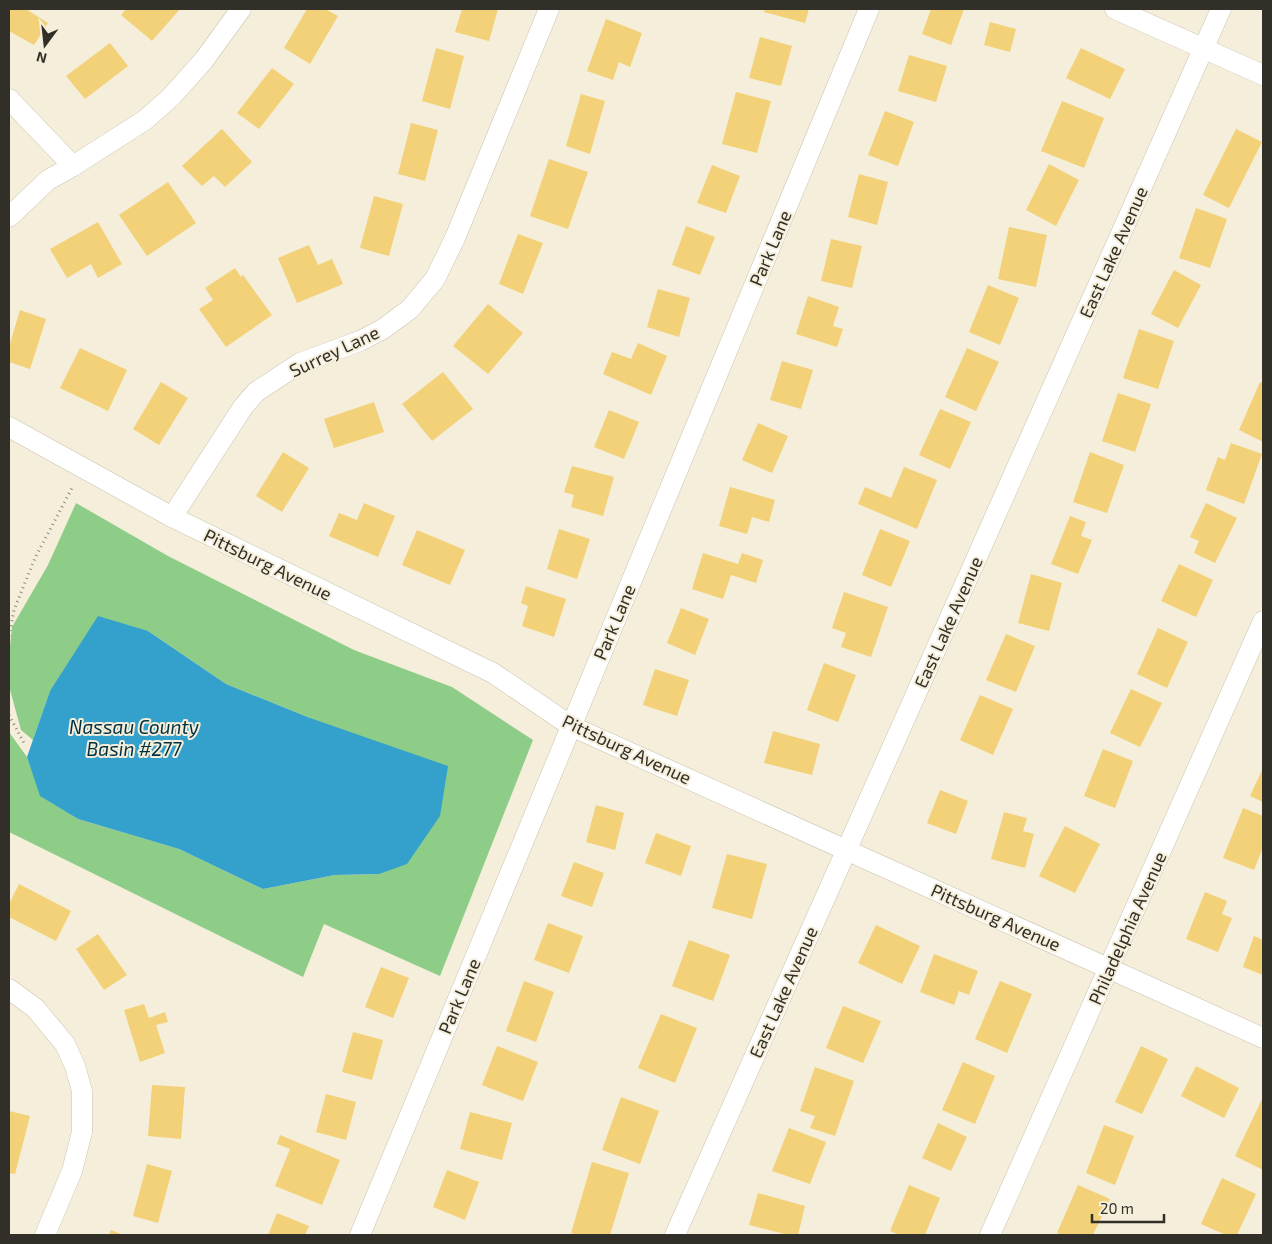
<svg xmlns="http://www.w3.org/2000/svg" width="1272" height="1244" font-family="'Exo 2',sans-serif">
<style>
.forest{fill:#8ecd88}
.water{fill:#33a1cc}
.building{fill:#f2d178}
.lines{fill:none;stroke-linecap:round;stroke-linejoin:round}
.street-casing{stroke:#cac3b0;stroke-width:21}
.path{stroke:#8c887b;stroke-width:3;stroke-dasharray:1 4;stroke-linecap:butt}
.street{stroke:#fff;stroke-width:20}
.labels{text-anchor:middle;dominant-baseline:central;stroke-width:4;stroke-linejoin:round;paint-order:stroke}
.street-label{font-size:18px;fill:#322f28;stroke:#f5eeda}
.water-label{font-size:19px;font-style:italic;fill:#003142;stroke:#f5eeda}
</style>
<rect width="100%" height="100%" fill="#f5eeda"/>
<path class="forest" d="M76,503l92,53 186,94 98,37 81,53 -93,236 -116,-52 -21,53 -294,-145v-100l18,25 14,39 37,23 101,30 84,40 72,-14 44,-1 -69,-156 -84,-34 -78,-53 -98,60 -17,49 -12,-10 -12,-44v-30l3,-29 36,-62z"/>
<path class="water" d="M98,616l50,15 78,53 84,34 138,48 -8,50 -33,48 -28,10 -44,1 -72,14 -84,-40 -101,-30 -38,-23 -13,-39 23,-66z"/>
<g class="building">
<path d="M9,9h17l22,14 -14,22 -25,-14z"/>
<path d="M126,9h54l-28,32 -31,-26z"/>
<path d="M307,9h18l13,7 -28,48 -26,-16z"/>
<path d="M462,9h36l-9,32 -34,-9z"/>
<path d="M765,9h44l-4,14 -41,-11z"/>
<path d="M931,9h33l-13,36 -29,-11z"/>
<path d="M606,19l36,14 -12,34 -11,-5 -6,18 -26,-9z"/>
<path d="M990,22l26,7 -6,23 -26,-7z"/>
<path d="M760,37l32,9 -11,40 -32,-8z"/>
<path d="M110,43l18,23 -43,33 -19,-23z"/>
<path d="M436,48l28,8 -14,53 -28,-8z"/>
<path d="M1081,48l44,21 -15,30 -44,-21z"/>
<path d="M909,55l38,11 -11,36 -38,-11z"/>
<path d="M272,68l22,16 -35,45 -22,-16z"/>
<path d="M736,92l35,9 -14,52 -35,-9z"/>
<path d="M581,94l24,7 -15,53 -24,-8z"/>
<path d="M1062,101l42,17 -20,50 -43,-17z"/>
<path d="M885,111l29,11 -16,44 -30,-11z"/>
<path d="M411,123l27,7 -13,51 -27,-7z"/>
<path d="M222,129l30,33 -27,25 -11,-11 -12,10 -20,-20z"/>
<path d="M1236,129l26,13 -33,66 -26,-13z"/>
<path d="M549,159l39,13 -20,57 -38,-13z"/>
<path d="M1049,164l30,16 -23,46 -30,-16z"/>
<path d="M712,165l28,11 -14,37 -29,-10z"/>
<path d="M859,174l29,8 -11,43 -29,-8z"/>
<path d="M168,182l28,41 -49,33 -28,-41z"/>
<path d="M374,196l29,8 -14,52 -29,-8z"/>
<path d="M1196,208l31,11 -17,49 -31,-10z"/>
<path d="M98,222l24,42 -24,14 -7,-14 -24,14 -17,-29z"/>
<path d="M686,226l29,11 -15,38 -28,-10z"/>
<path d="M1009,227l38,8 -11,52 -38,-8z"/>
<path d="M518,234l25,9 -20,51 -24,-10z"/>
<path d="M831,239l31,7 -10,42 -31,-7z"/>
<path d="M309,245l9,20 14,-6 11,25 -46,19 -19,-45z"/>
<path d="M235,268l6,9 2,-2 29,40 -46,32 -27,-38 14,-9 -8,-12z"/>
<path d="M1174,270l27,15 -23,43 -27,-14z"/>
<path d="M988,285l31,13 -19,47 -31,-13z"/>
<path d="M658,289l32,9 -11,39 -32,-10z"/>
<path d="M808,296l31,11 -6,19 10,3 -6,18 -41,-13z"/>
<path d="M488,304l35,29 -35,41 -35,-28z"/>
<path d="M20,310l26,9 -16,50 -21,-7v-15z"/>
<path d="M1139,329l35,12 -16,48 -35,-11z"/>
<path d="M638,343l29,13 -16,39 -48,-21 9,-22 19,7z"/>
<path d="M80,348l47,22 -19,41 -48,-23z"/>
<path d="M967,348l32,14 -23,49 -31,-14z"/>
<path d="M782,361l31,9 -12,39 -31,-9z"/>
<path d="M443,372l30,37 -41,32 -30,-37z"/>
<path d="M161,382l27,16 -29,47 -26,-16z"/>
<path d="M1260,382l3,2v58l-24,-12z"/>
<path d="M1118,393l33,11 -16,48 -33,-11z"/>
<path d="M374,402l10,30 -50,16 -10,-29z"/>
<path d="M940,409l31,13 -21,47 -31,-14z"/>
<path d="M609,410l30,12 -15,37 -30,-12z"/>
<path d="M758,423l30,13 -16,37 -30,-13z"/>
<path d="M1231,443l31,11 -18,50 -38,-14 12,-33 7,3z"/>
<path d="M283,452l26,16 -27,44 -26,-16z"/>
<path d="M1090,452l34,13 -17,48 -34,-11z"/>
<path d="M572,466l42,11 -11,39 -32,-9 3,-12 -10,-3z"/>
<path d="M904,467l33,13 -20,49 -59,-25 7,-17 26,11z"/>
<path d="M730,487l45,13 -6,22 -17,-5 -5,17 -28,-8z"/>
<path d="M364,503l31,13 -17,41 -49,-21 10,-23 18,7z"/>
<path d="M1206,503l31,15 -22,45 -21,-10 5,-12 -9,-4z"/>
<path d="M1070,516l16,6 -5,14 11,4 -14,34 -27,-10z"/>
<path d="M559,529l31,10 -13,40 -30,-10z"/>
<path d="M880,529l30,12 -19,46 -29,-12z"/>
<path d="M417,530l48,20 -15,35 -48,-20z"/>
<path d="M703,553l35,11 4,-11 21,7 -7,23 -25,-8 -8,24 -31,-10z"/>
<path d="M1179,564l34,16 -17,37 -35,-16z"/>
<path d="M1031,574l31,9 -13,48 -31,-8z"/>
<path d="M526,586l40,13 -12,38 -32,-11 6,-20 -7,-3z"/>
<path d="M844,592l44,15 -17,50 -30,-10 5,-14 -14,-5z"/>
<path d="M681,608l28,11 -14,36 -28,-12z"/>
<path d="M1158,628l30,14 -21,46 -30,-14z"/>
<path d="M1006,634l29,12 -19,46 -30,-12z"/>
<path d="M824,663l32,12 -18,47 -31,-12z"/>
<path d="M655,669l34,11 -12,36 -34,-11z"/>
<path d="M1131,689l31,14 -22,44 -30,-14z"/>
<path d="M980,695l33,14 -20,46 -33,-15z"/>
<path d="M773,731l47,13 -8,31 -48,-12z"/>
<path d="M1103,749l30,12 -18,47 -31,-12z"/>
<path d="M1263,768v34l-13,-6z"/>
<path d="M940,790l28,11 -12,33 -29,-11z"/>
<path d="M596,805l28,8 -9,37 -29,-8z"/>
<path d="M1243,808l20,8v31l-9,23 -31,-12z"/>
<path d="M1004,812l23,6 -4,13 11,3 -9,34 -34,-9z"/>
<path d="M1065,826l35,18 -25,49 -36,-17z"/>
<path d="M656,833l35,13 -10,30 -36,-13z"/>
<path d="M727,854l40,10 -15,55 -40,-11z"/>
<path d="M574,862l30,11 -12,34 -31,-11z"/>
<path d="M19,884l52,27 -15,30 -47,-24v-13z"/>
<path d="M1205,892l22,9 -5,13 10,4 -14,34 -32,-13z"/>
<path d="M548,923l35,13 -14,37 -35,-13z"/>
<path d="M876,925l44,21 -18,38 -44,-21z"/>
<path d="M98,934l29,41 -23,15 -28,-41z"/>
<path d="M1254,936l9,4v35l-20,-8z"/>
<path d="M689,940l41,15 -17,46 -41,-15z"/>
<path d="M934,954l44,17 -9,24 -10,-4 -5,14 -34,-13z"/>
<path d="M381,967l28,11 -16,40 -28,-11z"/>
<path d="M524,981l30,11 -18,50 -30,-11z"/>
<path d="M1000,981l32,13 -25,59 -32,-14z"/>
<path d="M144,1004l5,14 16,-6 3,10 -12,3 9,28 -25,9 -16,-52z"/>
<path d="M843,1006l38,15 -18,42 -37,-15z"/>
<path d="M661,1014l36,14 -22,55 -37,-15z"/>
<path d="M353,1032l30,8 -11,40 -30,-8z"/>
<path d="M497,1046l41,16 -15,39 -41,-16z"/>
<path d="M1141,1046l27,13 -26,55 -27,-12z"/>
<path d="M963,1062l32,14 -20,48 -33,-14z"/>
<path d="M1196,1066l43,22 -15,30 -43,-22z"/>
<path d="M815,1067l39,14 -19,55 -25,-8 5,-12 -15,-5z"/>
<path d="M152,1085l33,2 -4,52 -33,-3z"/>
<path d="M326,1094l30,8 -10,38 -30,-8z"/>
<path d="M621,1097l38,14 -19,53 -38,-14z"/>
<path d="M1263,1097v73l-28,-14z"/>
<path d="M9,1111l21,5 -15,58 -6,-1z"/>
<path d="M470,1112l42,11 -10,37 -42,-11z"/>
<path d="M938,1123l29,14 -16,34 -29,-13z"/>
<path d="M1104,1125l30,11 -19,49 -29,-12z"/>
<path d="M789,1128l37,14 -16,42 -38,-13z"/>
<path d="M280,1135l60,25 -18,45 -47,-19 15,-37 -13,-5z"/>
<path d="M592,1162l37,11 -19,62h-32l-7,-2z"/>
<path d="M147,1164l25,7 -14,52 -25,-7z"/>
<path d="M447,1170l32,12 -14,38 -32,-13z"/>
<path d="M1222,1178l34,16 -19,41h-11l-25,-11z"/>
<path d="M909,1185l31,13 -15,37h-25l-10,-4z"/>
<path d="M1078,1185l32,14 -17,36h-30l-6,-2z"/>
<path d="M758,1193l47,13 -7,29h-10l-39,-10z"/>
<path d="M277,1213l32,13 -4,9h-37z"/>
<path d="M111,1230l13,5h-15z"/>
</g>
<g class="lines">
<defs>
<g id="street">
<path d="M1115,9l148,66"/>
<path d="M9,99l64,67"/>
<path d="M9,217l39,-37 25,-14 72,-46 26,-23 33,-37 37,-51"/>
<path d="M9,427l163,90 321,156 78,53 692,312"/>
<path d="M172,517l71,-110 13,-15 44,-29 60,-22 23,-12 27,-20 25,-30 20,-41 94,-229"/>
<path d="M9,989l26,19 30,36 10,22 7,25v41l-10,39 -27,64"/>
<path d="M360,1235l509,-1226"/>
<path d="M675,1235l546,-1226"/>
<path d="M990,1235l273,-614"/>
</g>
</defs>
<use href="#street" class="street-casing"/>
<g class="path">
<path d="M9,636l5,-26 21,-52 38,-72"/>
<path d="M9,715l16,30"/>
</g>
<use href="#street" class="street"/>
</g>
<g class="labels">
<g class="street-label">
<text transform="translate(770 248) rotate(-67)">Park Lane</text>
<text transform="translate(1113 252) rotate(-66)">East Lake Avenue</text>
<text transform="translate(334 351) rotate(-25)">Surrey Lane</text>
<text transform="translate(268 564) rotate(26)">Pittsburg Avenue</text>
<text transform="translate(614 622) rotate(-67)">Park Lane</text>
<text transform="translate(948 622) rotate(-66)">East Lake Avenue</text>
<text transform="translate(627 749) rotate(25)">Pittsburg Avenue</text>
<text transform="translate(996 917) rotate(24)">Pittsburg Avenue</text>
<text transform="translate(1127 928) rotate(-66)">Philadelphia Avenue</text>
<text transform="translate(783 992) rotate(-66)">East Lake Avenue</text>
<text transform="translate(459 996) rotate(-67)">Park Lane</text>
</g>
<g class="water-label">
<text x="134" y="726">Nassau County<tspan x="134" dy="22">Basin #277</tspan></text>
</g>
</g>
<rect width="1272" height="1244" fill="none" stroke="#322f28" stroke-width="20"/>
<g transform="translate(45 45) rotate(195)" stroke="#f5eeda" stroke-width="4" paint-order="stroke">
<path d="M0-4L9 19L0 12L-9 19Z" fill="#322f28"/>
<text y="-8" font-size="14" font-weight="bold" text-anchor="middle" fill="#322f28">N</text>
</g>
<path d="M1092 1214v8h72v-8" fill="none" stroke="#322f28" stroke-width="2.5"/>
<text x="1100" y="1214" font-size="15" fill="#322f28" stroke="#f5eeda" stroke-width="4" paint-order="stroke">20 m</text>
</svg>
